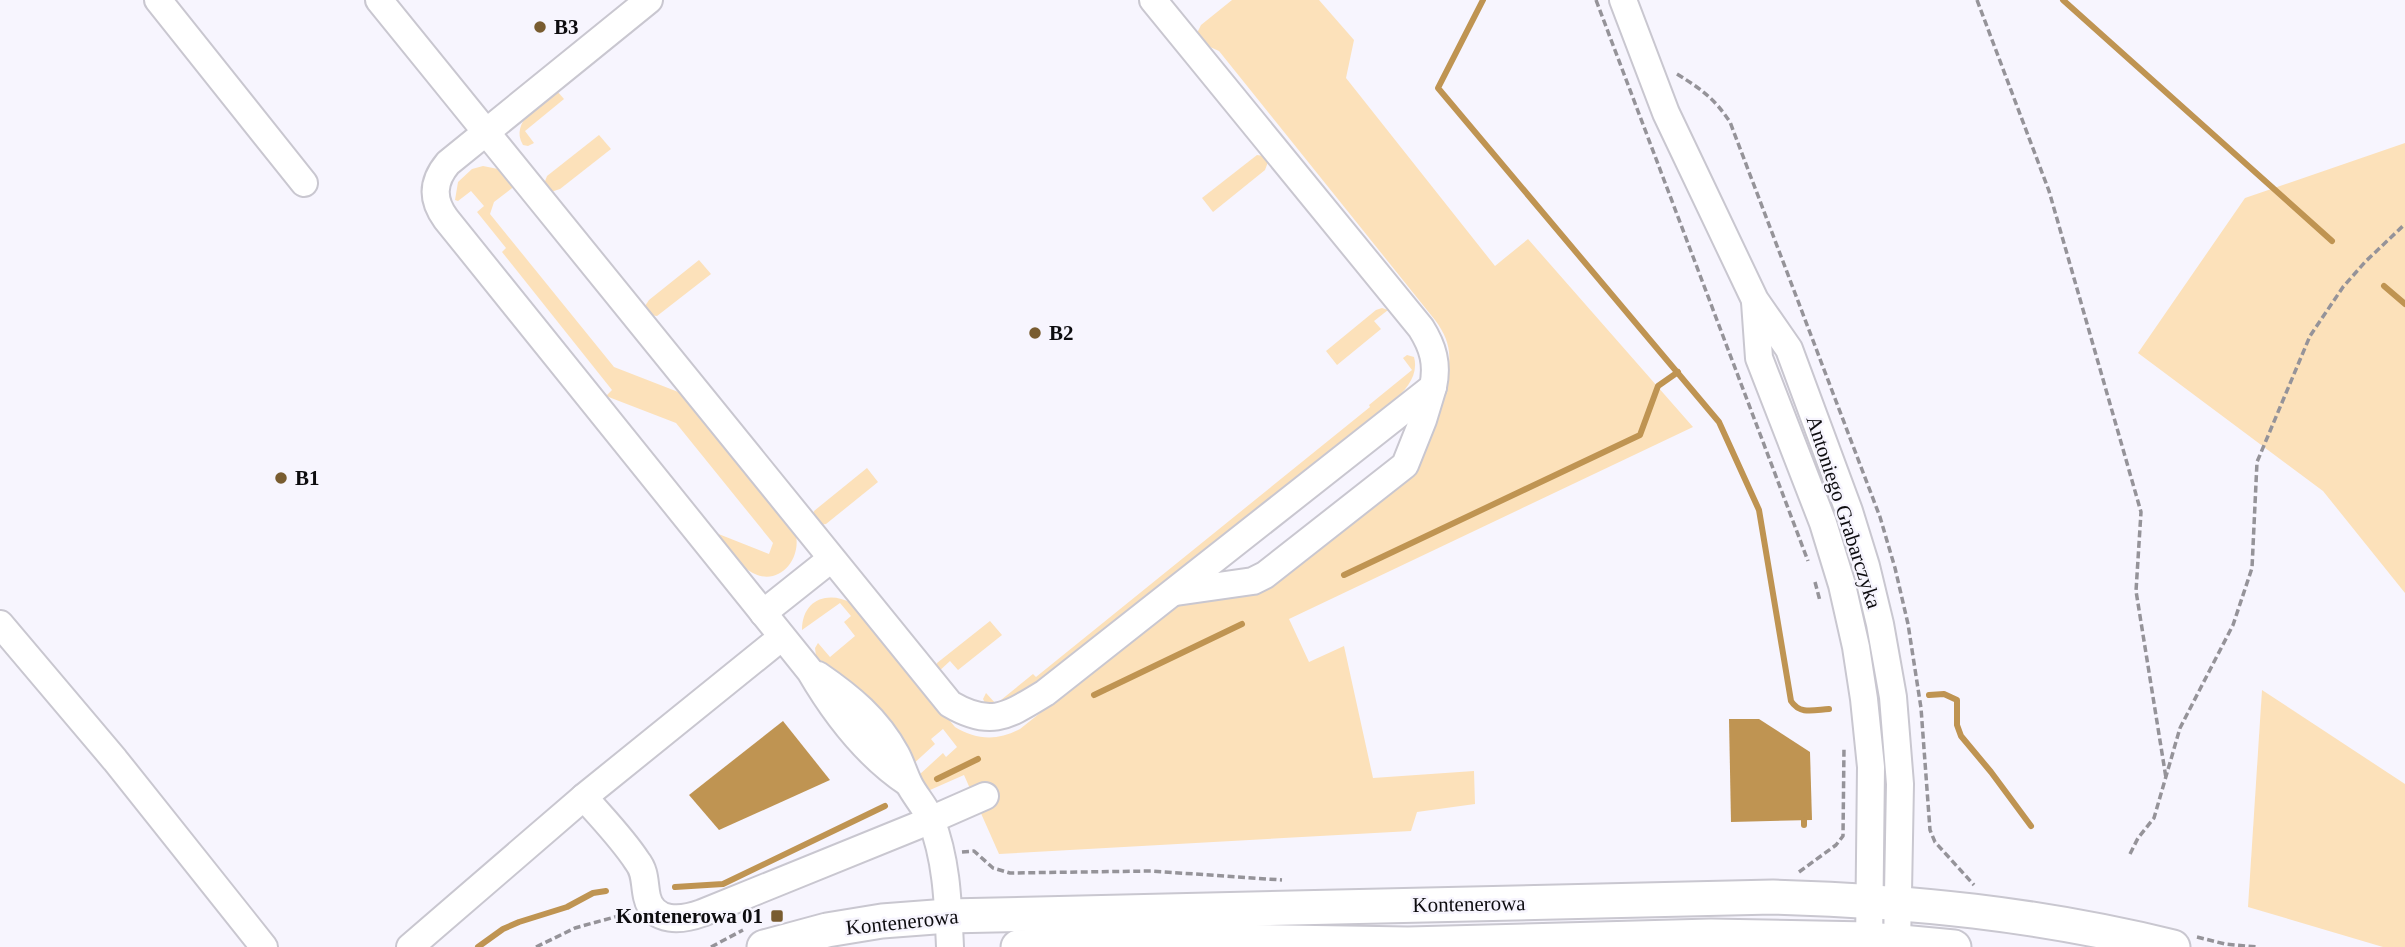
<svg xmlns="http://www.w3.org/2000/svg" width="2405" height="947" font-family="'Times New Roman',serif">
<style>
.green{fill:#fce1ba}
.water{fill:#bf9452}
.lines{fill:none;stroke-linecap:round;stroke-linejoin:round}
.stream{stroke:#bf9452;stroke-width:6}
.minor-casing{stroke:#c9c7d0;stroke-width:30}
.major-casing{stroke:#c9c7d0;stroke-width:37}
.path{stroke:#959399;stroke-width:3.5;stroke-dasharray:7 3.5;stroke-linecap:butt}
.minor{stroke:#fff;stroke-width:26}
.major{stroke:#fff;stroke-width:33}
.poi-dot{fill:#795c30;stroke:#f7f5fe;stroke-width:2.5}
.labels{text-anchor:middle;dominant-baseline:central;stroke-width:5;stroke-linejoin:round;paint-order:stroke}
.poi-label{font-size:21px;font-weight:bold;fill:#0d0c0f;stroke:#f7f5fe;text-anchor:start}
.street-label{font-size:21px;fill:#0d0c0f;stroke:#f7f5fe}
</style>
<rect width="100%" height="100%" fill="#f7f5fe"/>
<g class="green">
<path d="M1232,0h87l35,40 -8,38 149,188 33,-27 165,188 -404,192 20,43 35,-16 29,132 101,-7 1,33 -58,8 -6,19 -412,23 -35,-79 -34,15 -11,-15 24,-22 3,4 11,-10 -14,-18 -12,10 4,5 -25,23 -94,-111 -1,-8 3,-5 12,14 25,-21 -11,-14 7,-6 -11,-13 -38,27c0,-30 25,-40 50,-27l103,124c21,13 43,14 65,2l166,-132 75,-12 163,-151 24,-64c4,-19 -1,-34 -13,-50l-216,-269 -20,-9 -3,-7 5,-10z"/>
<path d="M557,91l7,8 -39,32 9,12 -6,3 -5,-1c-14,-24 19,-42 34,-54z"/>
<path d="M599,135l12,14 -51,40 -9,3 -7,-8 3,-8z"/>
<path d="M2405,143v450l-82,-102 -185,-138 107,-155z"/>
<path d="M1257,155l7,1 4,6 -3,8 -52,42 -11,-14z"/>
<path d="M483,166l20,4 13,15 -22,17 -4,12 124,153 72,28 109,137c8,24 -14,54 -40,42 -16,-7 -28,-28 -39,-41l53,21 4,-11 -97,-120 -70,-27 6,-6 -110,-138 4,-4 -29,-36 7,-6 -13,-15 -13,10 -3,-1 3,-18 14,-13z"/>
<path d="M699,260l12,14 -54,42 -8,-1 -4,-9 4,-6z"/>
<path d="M1382,308l6,2 -14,11 7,8 -44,36 -11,-14 50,-41z"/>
<path d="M1407,355l7,2c5,18 -8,33 -21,44l-360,290c-15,9 -31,18 -48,12l-2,-4 3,-6 10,11 37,-30 3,3 334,-270 -1,-2 43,-35 -9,-12z"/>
<path d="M867,468l11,14 -52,42 -7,1 -6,-10 1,-4z"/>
<path d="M990,621l12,14 -44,35 -8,-9 -13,12v-10z"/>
<path d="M2262,690l143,94v163h-22l-135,-40z"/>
</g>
<g class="water">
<path d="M1729,719h30l51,33 2,68 -81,2z"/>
<path d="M783,721l47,59 -111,50 -30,-35z"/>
</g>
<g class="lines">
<g class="stream">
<path d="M1483,0l-45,88 281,334 40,88 32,191c9,14 23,9 38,8"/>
<path d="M2063,0l269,241"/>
<path d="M2384,286l21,18"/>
<path d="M1344,575l296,-140 18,-49 20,-14"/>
<path d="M1094,695l148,-71"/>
<path d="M1929,695l15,-1 13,6v25l4,11 30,36 40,54"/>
<path d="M937,779l41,-20"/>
<path d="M1804,820v5"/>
<path d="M675,887l48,-3 162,-78"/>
<path d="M478,947l25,-18 16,-7 48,-15 26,-14 13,-2"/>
</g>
<defs>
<g id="minor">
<path d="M158,0l146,183"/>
<path d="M379,0l571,704c41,24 57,12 95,-11l388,-306c5,-23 0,-40 -12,-59l-268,-328"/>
<path d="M649,0l-201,163c-16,19 -16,37 -2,56l364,452c25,43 56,84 98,112"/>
<path d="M1623,0l43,113 89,187 34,49 60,162 17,55 14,58 13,73 7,87 -3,163"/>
<path d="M1755,302l4,56 64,165 19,62 14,62 8,52 7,68 -2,180"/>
<path d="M1176,592l77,-11 12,-6 140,-110 18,-45 10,-33"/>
<path d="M763,613l68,-54"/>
<path d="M0,624l115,136 149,187"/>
<path d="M818,675c32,22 59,44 78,79 5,9 8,20 13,30 6,12 16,22 22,36 16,40 17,84 19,127"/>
<path d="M584,797c18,21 38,41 53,64 9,11 7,23 10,36 6,27 36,23 55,16l217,-88 66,-29"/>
<path d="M410,947l174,-150 198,-160"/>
</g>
<g id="major">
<path d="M764,947l63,-17 55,-9 66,-5 825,-19c138,4 265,17 400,50"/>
<path d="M1018,947l134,-7 256,4 303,-8 158,3 85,8"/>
</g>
</defs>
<use href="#minor" class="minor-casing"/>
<use href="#major" class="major-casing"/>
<g class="path">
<path d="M1596,0l212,561"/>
<path d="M1977,0l72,191 92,321 -5,79 30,187"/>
<path d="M1677,74c24,15 37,24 53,48l150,395 15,51 13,56 13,84 9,122 5,12 39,43"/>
<path d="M1815,582l5,19"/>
<path d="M962,852l12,-1 19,17 17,5 141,-2 131,9"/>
<path d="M2130,854l8,-16 16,-20 26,-90 53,-103 19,-57 5,-106 53,-126 33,-49 22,-25 40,-38"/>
<path d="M1799,872l37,-27 7,-9 1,-89"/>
<path d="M2197,937l28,7 32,3"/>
<path d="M536,947l39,-19 54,-15"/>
<path d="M711,947l32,-17"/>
</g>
<use href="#minor" class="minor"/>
<use href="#major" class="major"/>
</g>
<g class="poi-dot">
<circle cx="540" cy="27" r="7"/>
<circle cx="1035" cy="333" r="7"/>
<circle cx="281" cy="478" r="7"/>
<rect x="770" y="909" width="14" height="14" rx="3.5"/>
</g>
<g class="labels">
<g class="poi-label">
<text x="554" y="27">B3</text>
<text x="1049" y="333">B2</text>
<text x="295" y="478">B1</text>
<text x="763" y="916" text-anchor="end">Kontenerowa 01</text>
</g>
<g class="street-label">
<text transform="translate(1844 512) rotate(72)">Antoniego Grabarczyka</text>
<text transform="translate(1469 904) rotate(-1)">Kontenerowa</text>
<text transform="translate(902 922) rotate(-6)">Kontenerowa</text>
</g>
</g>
</svg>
